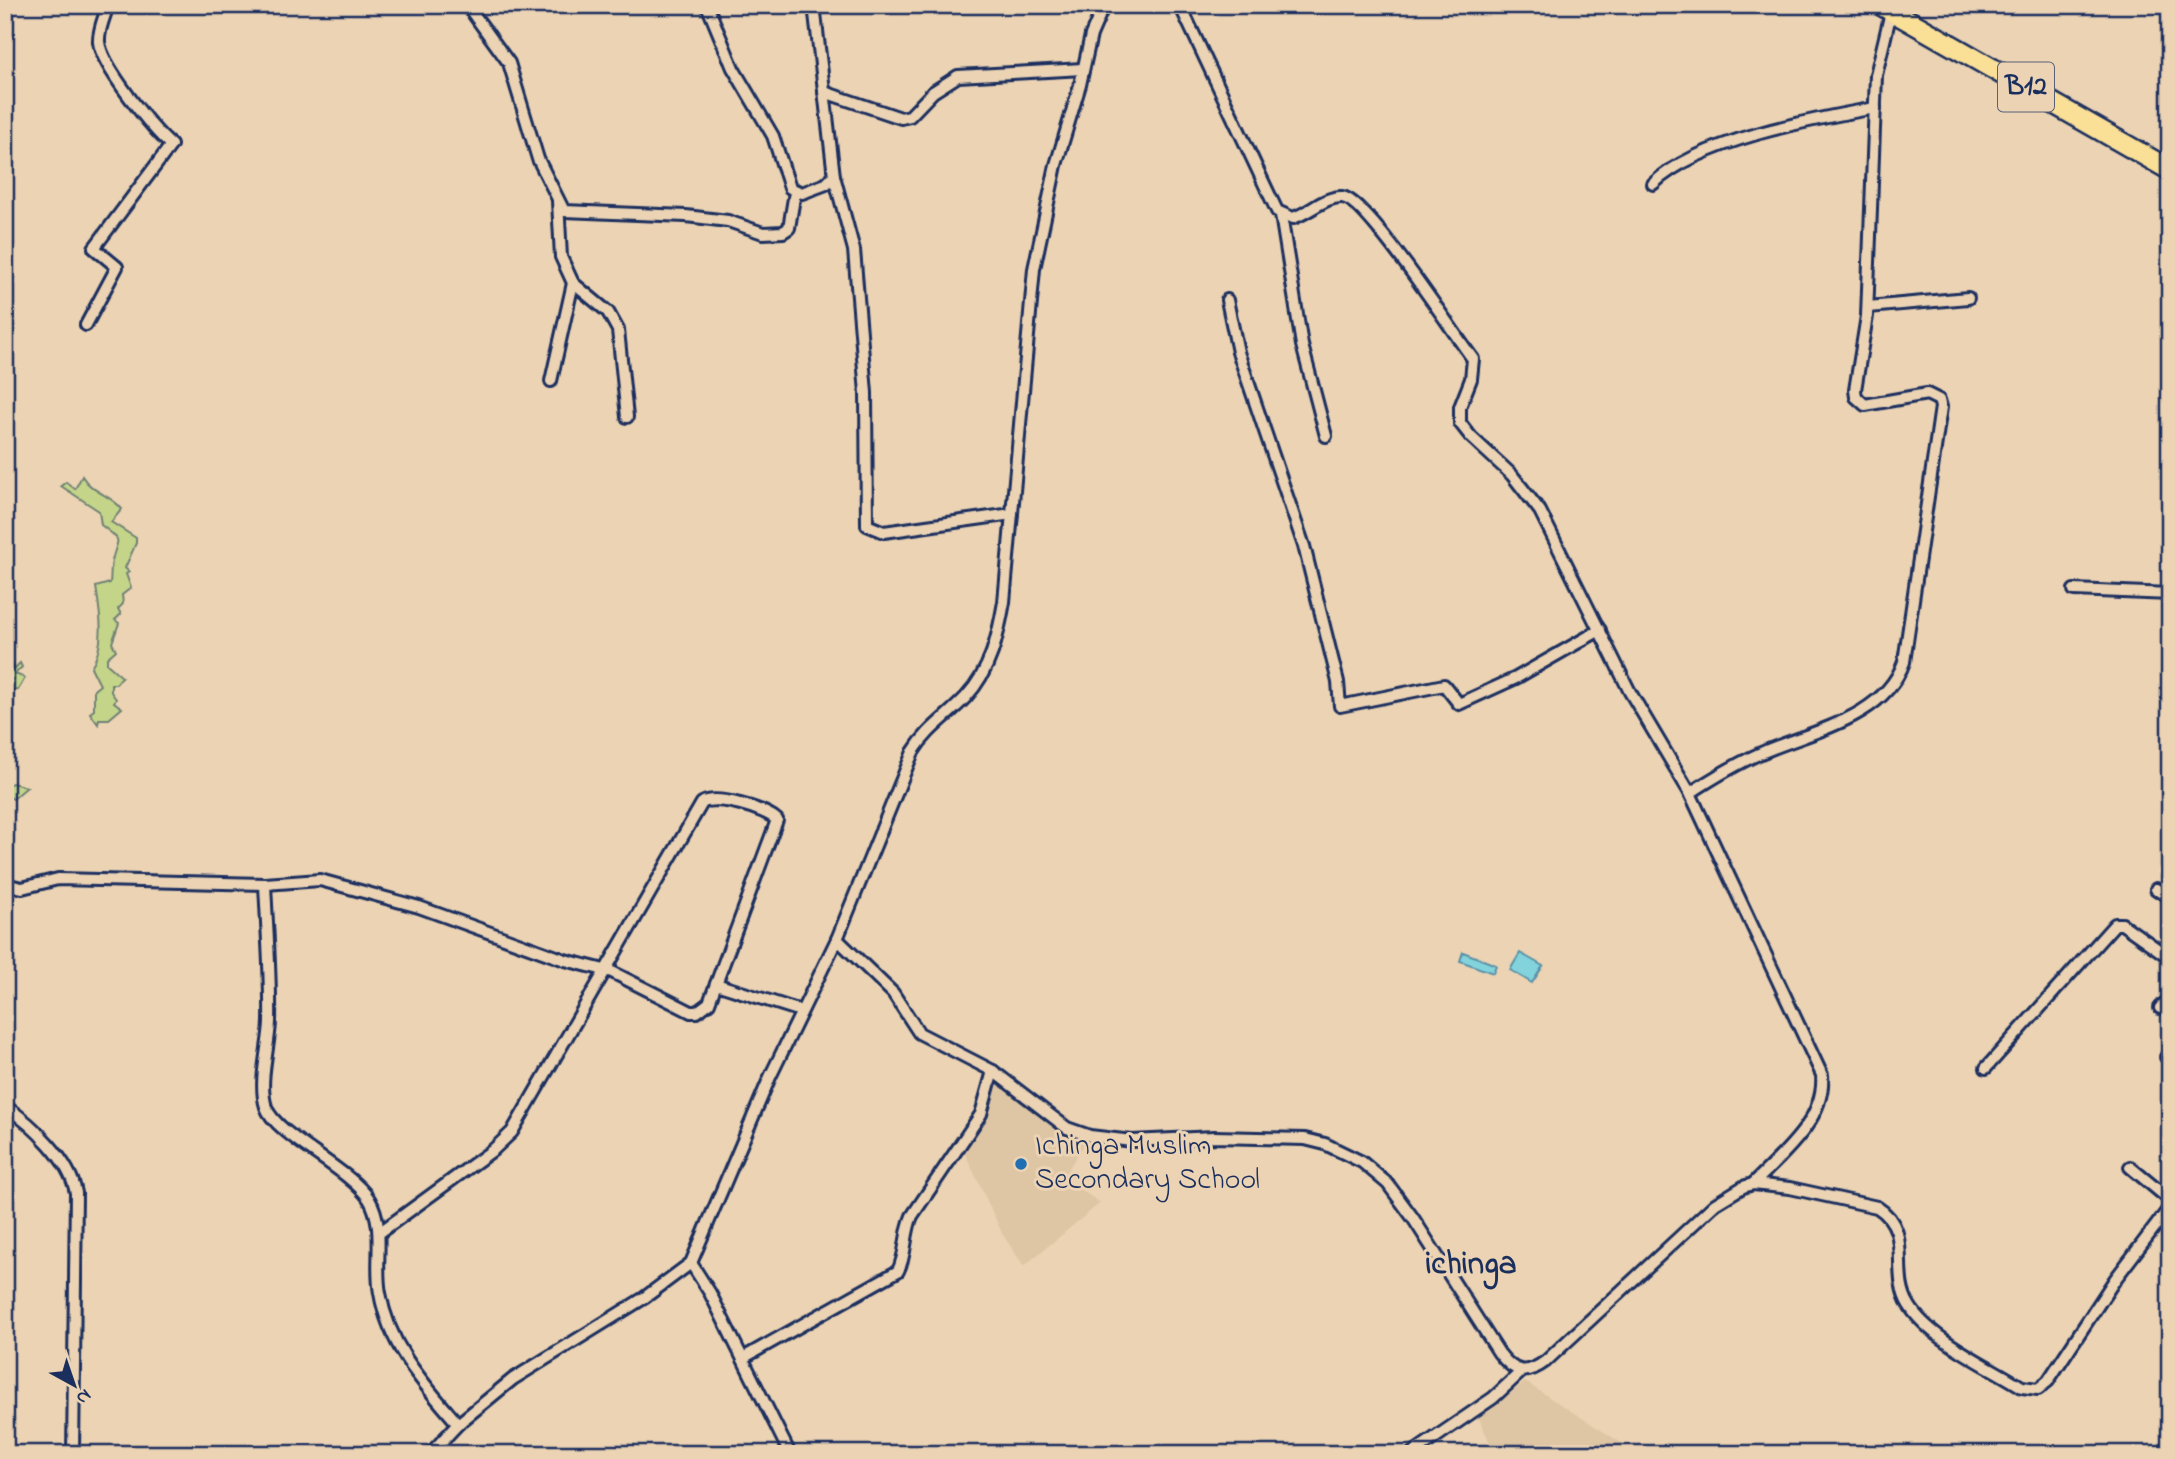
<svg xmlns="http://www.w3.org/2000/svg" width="2175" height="1459" font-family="'Indie Flower',sans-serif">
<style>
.built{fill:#dec5a3}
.green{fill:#c4d589;stroke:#708274;stroke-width:2}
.water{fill:#82d3db;stroke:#5991a9;stroke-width:2}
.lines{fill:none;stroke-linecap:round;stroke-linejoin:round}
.street-casing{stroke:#1b2f5e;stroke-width:16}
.highway-casing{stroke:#1b2f5e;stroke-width:24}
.street{stroke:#ebd3b3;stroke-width:10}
.highway{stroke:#fadf96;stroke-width:19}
.poi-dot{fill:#1f6fb2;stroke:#ebd3b3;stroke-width:2.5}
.labels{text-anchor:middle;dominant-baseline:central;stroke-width:6;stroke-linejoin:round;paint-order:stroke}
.shield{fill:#ebd3b3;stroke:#596078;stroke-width:2}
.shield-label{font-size:28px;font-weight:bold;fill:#1b2f5e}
.poi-label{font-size:30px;fill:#1b2f5e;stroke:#ebd3b3;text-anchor:start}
.quarter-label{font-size:33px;font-weight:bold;fill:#1b2f5e;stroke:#ebd3b3}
</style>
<rect width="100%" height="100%" fill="#ebd3b3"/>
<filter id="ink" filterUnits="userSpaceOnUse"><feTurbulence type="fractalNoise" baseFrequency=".0143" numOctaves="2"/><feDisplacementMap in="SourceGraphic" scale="14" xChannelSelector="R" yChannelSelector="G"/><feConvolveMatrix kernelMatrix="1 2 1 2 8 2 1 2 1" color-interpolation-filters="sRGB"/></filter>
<g filter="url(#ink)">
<g class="built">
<path d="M999,1085l9,4 44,38 34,15 -23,35 37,26 -76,63 -21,-31 -39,-84 22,-29 7,-29z"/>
<path d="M1525,1382l109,69 -1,3h-138l-17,-38z"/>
</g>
<g class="green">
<path d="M82,476c10,17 29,19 40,33l-11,13 25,16v5l-11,25 4,4 -3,2 5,14 -9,7 1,9 -5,5 3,5 -6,6 4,3 -7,20 4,7 -9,8v6l15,13 -6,7h-5v8l5,7 -2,3 8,6 -13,11h-10l-1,5 -8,-11 4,-3v-20l6,-5 -9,-18c15,-21 9,-55 5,-80l14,-4c1,-7 0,-15 2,-22 5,-24 13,-18 -11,-36l-2,-14 -38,-25 5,-4 9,7z"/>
<path d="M20,663l2,4 -7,7 10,4 -7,12 -9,1 4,-12 -8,3v-18l8,1 1,4z"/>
<path d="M12,783l15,4 -14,12 -8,-5v-7z"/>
</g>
<g class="water">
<path d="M1463,952l33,13 -3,8 -33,-12z"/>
<path d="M1520,953l23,13 -11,17 -22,-13z"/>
</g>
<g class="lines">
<defs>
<g id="street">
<path d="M467,5l42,58 29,96 26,52 122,5 42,5 35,12 20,-1 6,-4 6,-36"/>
<path d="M707,5l26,63 40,68 17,52 12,5 24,-9 8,-8 -20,-171"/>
<path d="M1180,5l97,206 16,7c16,-5 33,-22 49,-21 25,2 111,136 131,162l-2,20 -11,28v16l11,14 41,38 28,36 90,181 60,101 132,282c4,45 -41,80 -69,109"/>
<path d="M824,92l77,26 9,-2 23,-24 25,-16 125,-7"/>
<path d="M834,176l20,74 12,143 1,132 17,7 128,-18"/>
<path d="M1653,184c45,-44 161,-65 222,-76"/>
<path d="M558,201l3,56 12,26 35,29 10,18 9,87"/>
<path d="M1281,215l21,130 24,91"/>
<path d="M1227,300l11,52 66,194 34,136 2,24 104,-21 15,19 57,-26 84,-48"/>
<path d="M1868,307l100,-9"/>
<path d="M86,325l31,-58 -23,-19 77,-103c-18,-15 -70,-80 -72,-103 -1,-12 6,-26 9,-37"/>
<path d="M551,381l22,-98"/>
<path d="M2074,590l96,4"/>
<path d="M1690,793c23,-15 46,-29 71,-40 50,-22 123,-34 143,-91l37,-255 -2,-7 -12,-6 -62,11 -9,-8 -1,-7 12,-74 9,-241 15,-63"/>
<path d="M5,884l17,4 36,-9 207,5 55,-4 99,27 146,53 47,12 79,40h6l12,-9 7,-19 85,27"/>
<path d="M265,884c2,46 6,92 5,138 -1,26 -12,60 -4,85 9,28 83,61 103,92 17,28 5,64 11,94 9,54 44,91 78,131"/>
<path d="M2156,889l14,9"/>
<path d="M837,939l56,54 26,40 74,38 74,57 23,8 42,5 82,-4 91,2 20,5 37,18 26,22 25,34 86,135c15,20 27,23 47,8l169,-157 28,-17 10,-3 37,4 87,19c38,24 12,66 32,98 20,34 80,61 113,82l16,2 10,-8 68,-103 54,-71"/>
<path d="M2160,1008l10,-10"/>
<path d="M2166,1057l4,3"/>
<path d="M1986,1068l129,-144h7l48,34"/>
<path d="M5,1106c28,19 65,54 71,87l-3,261"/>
<path d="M2130,1167l40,33"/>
<path d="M379,1233l114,-83 19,-18 190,-329c13,-9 64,6 75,17l-61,164"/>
<path d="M691,1263l19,30 80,161"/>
<path d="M743,1358l155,-87c9,-18 6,-37 14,-55l69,-102 12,-43"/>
<path d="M430,1454l28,-30 55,-45 131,-81 47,-35 79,-186 67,-138 76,-187c14,-23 34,-35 53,-55 25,-27 32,-61 38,-95l30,-333 22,-104 24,-80 11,-50 13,-30"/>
<path d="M1411,1454l82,-56 28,-26"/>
</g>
<path id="highway" d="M1881,5l289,165"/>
</defs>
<use href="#street" class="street-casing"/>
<use href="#highway" class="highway-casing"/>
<use href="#street" class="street"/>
<use href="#highway" class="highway"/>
</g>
</g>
<circle class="poi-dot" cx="1021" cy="1164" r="7"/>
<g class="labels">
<rect class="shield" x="1998" y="62.5" width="56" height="49" rx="5"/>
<g class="shield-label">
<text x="2026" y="87">B12</text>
</g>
<g class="poi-label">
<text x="1035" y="1147">Ichinga Muslim<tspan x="1035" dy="34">Secondary School</tspan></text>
</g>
<g class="quarter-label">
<text x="1471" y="1265">ichinga</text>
</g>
</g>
<rect width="2175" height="1459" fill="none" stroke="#ebd3b3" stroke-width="28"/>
<rect x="14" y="14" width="2147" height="1431" fill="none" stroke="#1b2f5e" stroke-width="2.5" filter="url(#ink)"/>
<g transform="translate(74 1385) rotate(140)" stroke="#ebd3b3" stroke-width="5" paint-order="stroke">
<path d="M0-5L12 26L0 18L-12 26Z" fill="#1b2f5e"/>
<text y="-10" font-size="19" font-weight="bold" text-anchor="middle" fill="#1b2f5e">N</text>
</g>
</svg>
